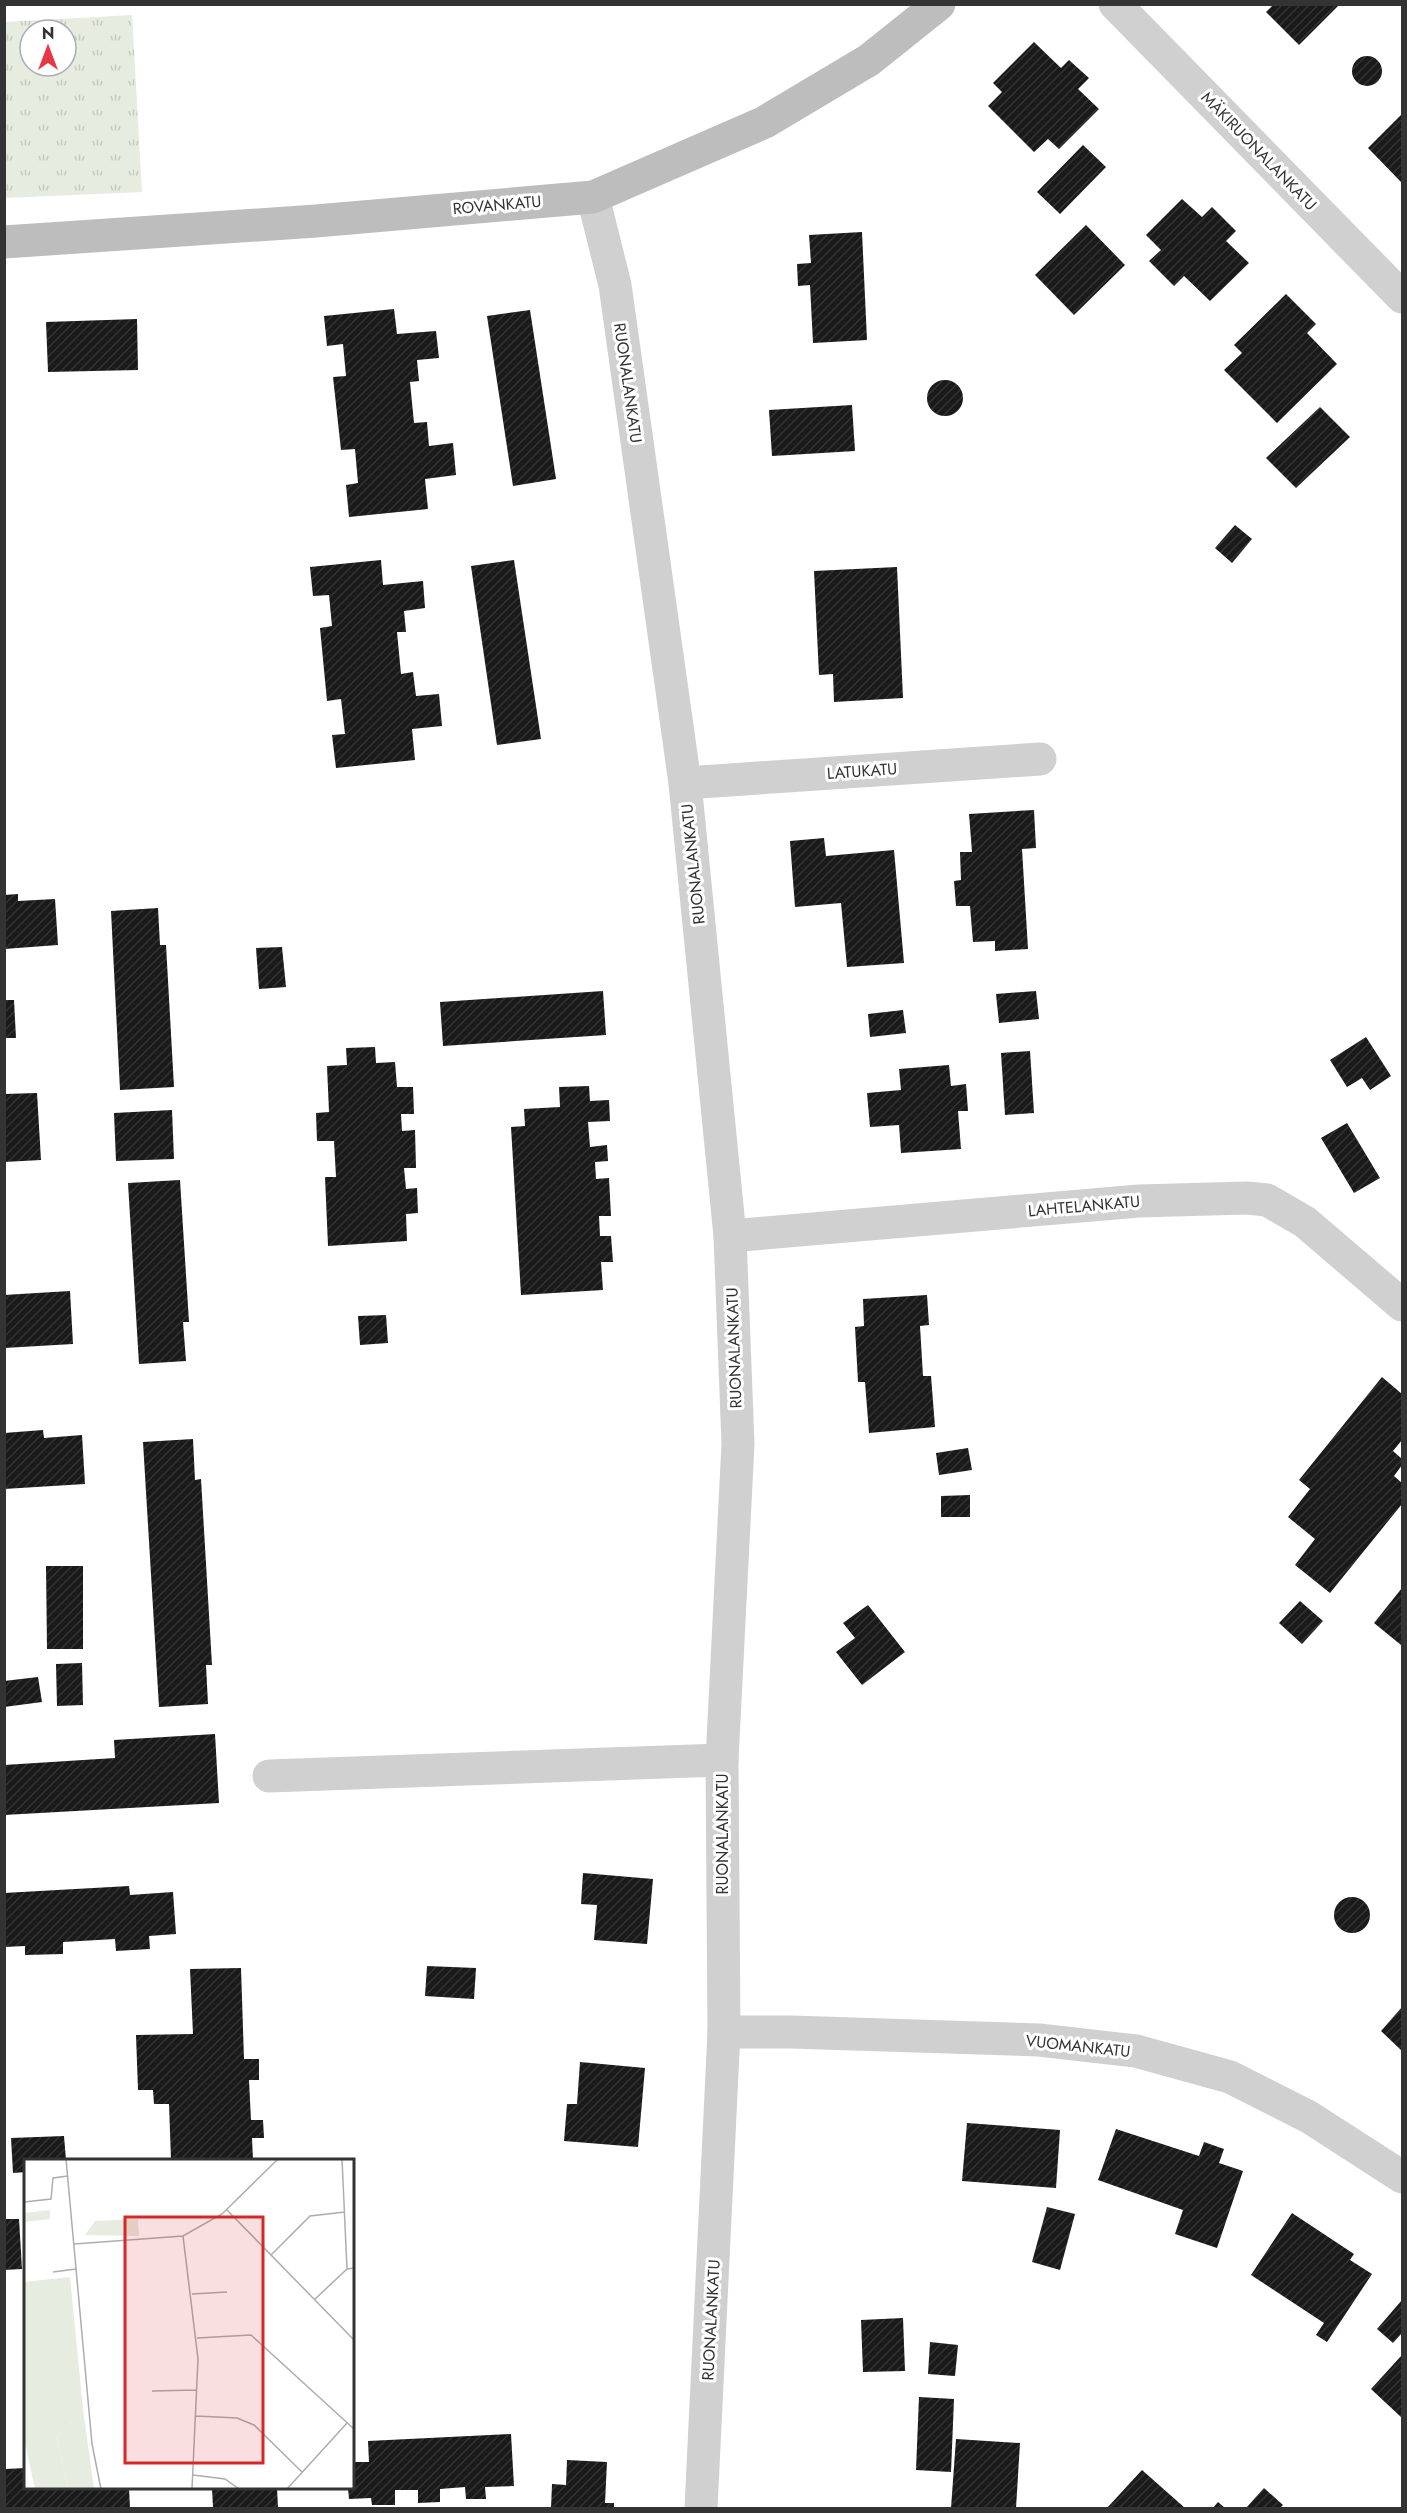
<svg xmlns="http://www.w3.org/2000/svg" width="1407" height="2513" font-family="Jost,sans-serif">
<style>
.grass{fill:url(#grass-tufts);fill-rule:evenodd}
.building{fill:url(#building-hatch)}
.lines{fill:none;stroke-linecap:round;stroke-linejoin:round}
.street{stroke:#d0d0d0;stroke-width:33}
.secondary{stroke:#bdbdbd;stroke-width:33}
.labels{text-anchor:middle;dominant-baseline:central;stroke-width:6;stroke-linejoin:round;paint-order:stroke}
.street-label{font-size:16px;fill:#333;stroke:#fff}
.inset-road{fill:none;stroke:#adadad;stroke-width:1.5}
.view{fill:#d62828;fill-opacity:0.15;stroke:#d62828;stroke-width:3}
.inset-edge{fill:none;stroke:#333;stroke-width:3}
</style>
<defs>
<pattern id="grass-tufts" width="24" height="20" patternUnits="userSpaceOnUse" patternTransform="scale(1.5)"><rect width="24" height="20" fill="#e6ecdf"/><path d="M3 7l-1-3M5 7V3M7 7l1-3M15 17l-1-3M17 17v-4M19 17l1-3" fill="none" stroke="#c6cbc0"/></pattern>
<pattern id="building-hatch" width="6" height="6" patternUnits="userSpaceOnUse" patternTransform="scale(1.5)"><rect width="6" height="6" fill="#1a1a1a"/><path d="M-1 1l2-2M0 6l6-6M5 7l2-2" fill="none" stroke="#333"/></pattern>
</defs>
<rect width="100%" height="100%" fill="#fff"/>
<path class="grass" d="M132,15l10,177 -137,6v-176zM30,30h36v36h-36z"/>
<g class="building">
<path d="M1274,4h66l-41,41 -33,-33z"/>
<path d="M1034,42l27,26 8,-8 20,18 -11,11 21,20 -40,40 -11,-10 -14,13 -46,-46 14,-14 -9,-9z"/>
<circle cx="1367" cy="71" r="15"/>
<path d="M1402,114v69l-34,-35z"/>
<path d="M1083,145l23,22 -46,47 -23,-22z"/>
<path d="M1182,199l20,18 10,-10 24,24 -10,10 23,22 -39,38 -26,-25 -10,10 -25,-25 12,-11 -15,-15z"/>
<path d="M1086,225l39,40 -51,50 -39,-40z"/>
<path d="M862,232l5,108 -54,3 -3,-58 -12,1 -1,-22 14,-1 -2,-28z"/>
<path d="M1286,294l30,30 -9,9 30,31 -60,59 -53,-53 18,-17 -8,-8z"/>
<path d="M394,309l3,25 39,-3 3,27 -22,2 2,21 -9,1 4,41 13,-1 2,24 24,-3 3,32 -31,4 3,30 -79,8 -3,-32 12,-2 -3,-34 -14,1 -8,-73 13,-1 -3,-32 -16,2 -3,-30z"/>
<path d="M530,310l26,169 -43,7 -26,-170z"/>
<path d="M137,319l1,51 -90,2 -2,-50z"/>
<circle cx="945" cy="398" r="18"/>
<path d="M852,405l3,46 -83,5 -3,-46z"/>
<path d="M1320,407l30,30 -54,51 -30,-30z"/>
<path d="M1235,525l17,14 -20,24 -17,-15z"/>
<path d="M381,560l2,25 40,-4 2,27 -21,3 2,21h-9l4,42 12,-2 3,24 23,-2 3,32 -30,3 3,31 -79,8 -4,-33 13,-1 -4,-35 -14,2 -7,-73 12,-2 -3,-31 -16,1 -3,-29z"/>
<path d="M514,560l27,179 -44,6 -26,-179z"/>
<path d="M897,567l6,131 -69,4 -1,-28 -14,1 -5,-104z"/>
<path d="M1034,810l2,38 -14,1 6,100 -33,2v-10l-22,1 -3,-36h-14l-2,-25 7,-1 -1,-28h12l-3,-38z"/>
<path d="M824,838l2,18 68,-6 10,113 -57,4 -6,-64 -46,4 -5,-66z"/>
<path d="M18,894v7l37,-2 3,46 -54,4v-54z"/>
<path d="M158,908l2,37h6l8,142 -54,3 -9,-179z"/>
<path d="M282,947l4,40 -27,2 -3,-41z"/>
<path d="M603,991l3,44 -163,11 -3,-44z"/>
<path d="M1036,991l3,28 -40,4 -3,-29z"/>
<path d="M4,1000h10l2,38h-12z"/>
<path d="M903,1010l3,23 -36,4 -2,-23z"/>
<path d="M1366,1037l25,39 -21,14 -8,-12 -15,9 -17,-27z"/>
<path d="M375,1047l1,16 19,-1 2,25h16l1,27h-13l1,17 13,-1 1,38h-12l2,21 11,-1 1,25 -12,1 1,27 -79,5 -3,-69h11l-2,-36h-17l-1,-28 13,-1 -2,-46 20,-1 -1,-17z"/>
<path d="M1030,1051l4,62 -29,2 -4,-62z"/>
<path d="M949,1065l2,21 15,-2 2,27h-10l3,38 -60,4 -2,-28 -29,2 -3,-34 34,-3 -2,-21z"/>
<path d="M589,1086l1,15 19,-1 1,21 -22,1 2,25 17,-2 1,16 -13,1 1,17 13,-1 2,38h-12l1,20h11l2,26h-12l2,28 -82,5 -10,-168 14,-1 -1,-17 36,-2 -1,-20z"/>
<path d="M37,1093l4,67 -37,2v-68z"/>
<path d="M172,1110l2,49 -58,2 -2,-48z"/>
<path d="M1347,1123l33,55 -26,15 -33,-55z"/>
<path d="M180,1180l9,142h-6l3,39 -47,3 -11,-181z"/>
<path d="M70,1291l3,53 -69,4v-53z"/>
<path d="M927,1295l2,30 -9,1 3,50h8l4,51 -66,6 -4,-51h-7l-3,-55 9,-1 -1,-27z"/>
<path d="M386,1315l2,28 -28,2 -2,-29z"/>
<path d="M1382,1377l20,17v46l-9,11 9,8v6l-8,11 8,7v21l-72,89 -35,-28 20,-26 -27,-22 22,-28 -11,-9z"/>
<path d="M43,1430l1,8 38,-3 3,49 -81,5v-56z"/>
<path d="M193,1439l2,41 6,-1 11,186h-6l2,39 -49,3 -16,-265z"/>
<path d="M968,1448l4,22 -33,5 -3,-22z"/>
<path d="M970,1495v22h-29v-21z"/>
<path d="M46,1566h37v83h-36z"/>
<path d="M1402,1588v55l-1,2 -27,-22z"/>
<path d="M1300,1601l23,20 -21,23 -23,-21z"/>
<path d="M868,1605l37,47 -43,33 -26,-33 19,-14 -12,-15z"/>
<path d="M82,1663l1,42 -26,1 -1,-42z"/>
<path d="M38,1677l4,25 -38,5v-26z"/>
<path d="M215,1734l4,69 -215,12v-50l111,-7 -1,-18z"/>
<path d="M583,1873l70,6 -6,65 -53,-4 3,-35 -16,-1z"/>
<path d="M129,1886l1,9 43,-3 3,42 -27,2 1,13 -34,2 -1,-12 -52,3v12l-38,1v-9l-21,1v-54z"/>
<circle cx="1352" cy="1915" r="18"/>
<path d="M427,1966l49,2 -2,31 -49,-3z"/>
<path d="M241,1968l3,91h15v21h-10l2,40h12l1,18h-12l1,22h-82l-2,-56h-15l-1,-14h-15l-2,-55 57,-1 -3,-65z"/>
<path d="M1402,2007v44l-21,-20z"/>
<path d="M580,2062l65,6 -7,79 -74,-6 3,-37h10z"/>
<path d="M967,2123l93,7 -4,58 -94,-7z"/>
<path d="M1116,2129l83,27 5,-14 20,7 -5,14 24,8 -26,77 -42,-14 8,-24 -85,-30z"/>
<path d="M64,2136l2,24h-40v12l-13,1 -2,-35z"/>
<path d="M1047,2207l28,7 -15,56 -28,-8z"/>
<path d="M1292,2213l62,41 -4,6 22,14 -45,68 -11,-7 8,-12 -73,-48z"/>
<path d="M4,2219h15l3,50 -18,1z"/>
<path d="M1402,2300v33l-9,10 -16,-14z"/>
<path d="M903,2318l2,53 -42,1 -2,-52z"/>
<path d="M930,2342l28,3 -3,31 -27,-2z"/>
<path d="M1402,2355v63l-31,-29z"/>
<path d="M919,2397l35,2 -3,73 -35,-2z"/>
<path d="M511,2434l3,52 -29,1 1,12h-20l-1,-12 -25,2v13l-22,1v-13h-23v15h-23l-1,-7 -22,1 -1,-11h4v-26h17l-1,-21z"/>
<path d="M956,2439l64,4 -4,65h-65z"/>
<path d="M567,2460l40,2 -2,41h9v5h-63l1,-24 14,1z"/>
<path d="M26,2468v20h103l1,20h-125v-39z"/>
<path d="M1142,2470l43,38h-78z"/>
<path d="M212,2488h65l1,20h-65z"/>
<path d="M1264,2488l19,17 -3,3h-34z"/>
<path d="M1218,2502l7,6h-12z"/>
</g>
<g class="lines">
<g class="street">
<path d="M1115,4l287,293"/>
<path d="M593,197l22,88 70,498 45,453 8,208 -16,316 2,272 -23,476"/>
<path d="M685,783l355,-24"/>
<path d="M730,1236l409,-35 108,-3 20,2 38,22 97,83"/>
<path d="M269,1776l453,-16"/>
<path d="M724,2032h67l248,8 97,11 94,26 79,40 93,60"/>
</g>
<path class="secondary" d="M4,242l312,-21 277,-24 172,-75 104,-62 70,-56"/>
</g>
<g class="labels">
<g class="street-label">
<text transform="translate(1259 151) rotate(46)">MÄKIRUONALANKATU</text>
<text transform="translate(497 205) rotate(-5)">ROVANKATU</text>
<text transform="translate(628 383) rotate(82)">RUONALANKATU</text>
<text transform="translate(862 771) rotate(-4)">LATUKATU</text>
<text transform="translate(693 864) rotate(-96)">RUONALANKATU</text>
<text transform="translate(1084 1206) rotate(-5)">LAHTELANKATU</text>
<text transform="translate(734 1348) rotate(-92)">RUONALANKATU</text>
<text transform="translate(722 1834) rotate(-90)">RUONALANKATU</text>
<text transform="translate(1078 2046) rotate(6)">VUOMANKATU</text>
<text transform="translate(711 2320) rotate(-87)">RUONALANKATU</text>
</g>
</g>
<g transform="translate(24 2159)">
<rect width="330" height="330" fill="#fff"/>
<path d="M26,51v9l-26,3v-9zM114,60l1,17 -54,-1 10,-14zM46,118l13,132 -26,28 11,52h-33l-11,-51v-156z" fill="#e6ecdf"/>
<path d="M59,250l11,80h-26l-11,-52z" fill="#e6ecdf"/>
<path class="inset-road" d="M42,0l26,285 9,45M318,0l5,110M0,43l27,-3 2,-21 15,-2M203,51l127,130M159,77l15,123 -6,130M50,85l109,-8 39,-22 56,-55M247,96l39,-39 35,-4M29,113l23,-3M168,135l35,-2M290,141l33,-31 7,-1M173,179l54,-3 103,94M128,232l44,-1M172,257l41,2 17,7 48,47M169,316l32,4 14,10M263,330l60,-66"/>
<path class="view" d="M101,58h138v246h-138z"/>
<rect width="330" height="330" class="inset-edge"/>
</g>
<rect width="1407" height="2513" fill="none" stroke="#333333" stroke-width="12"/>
<g transform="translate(48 48)"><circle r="28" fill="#ffffff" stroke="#adadad" stroke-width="1.5"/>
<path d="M0-4.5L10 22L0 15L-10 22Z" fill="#e63946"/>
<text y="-9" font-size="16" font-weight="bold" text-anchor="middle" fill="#333333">N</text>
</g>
</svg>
